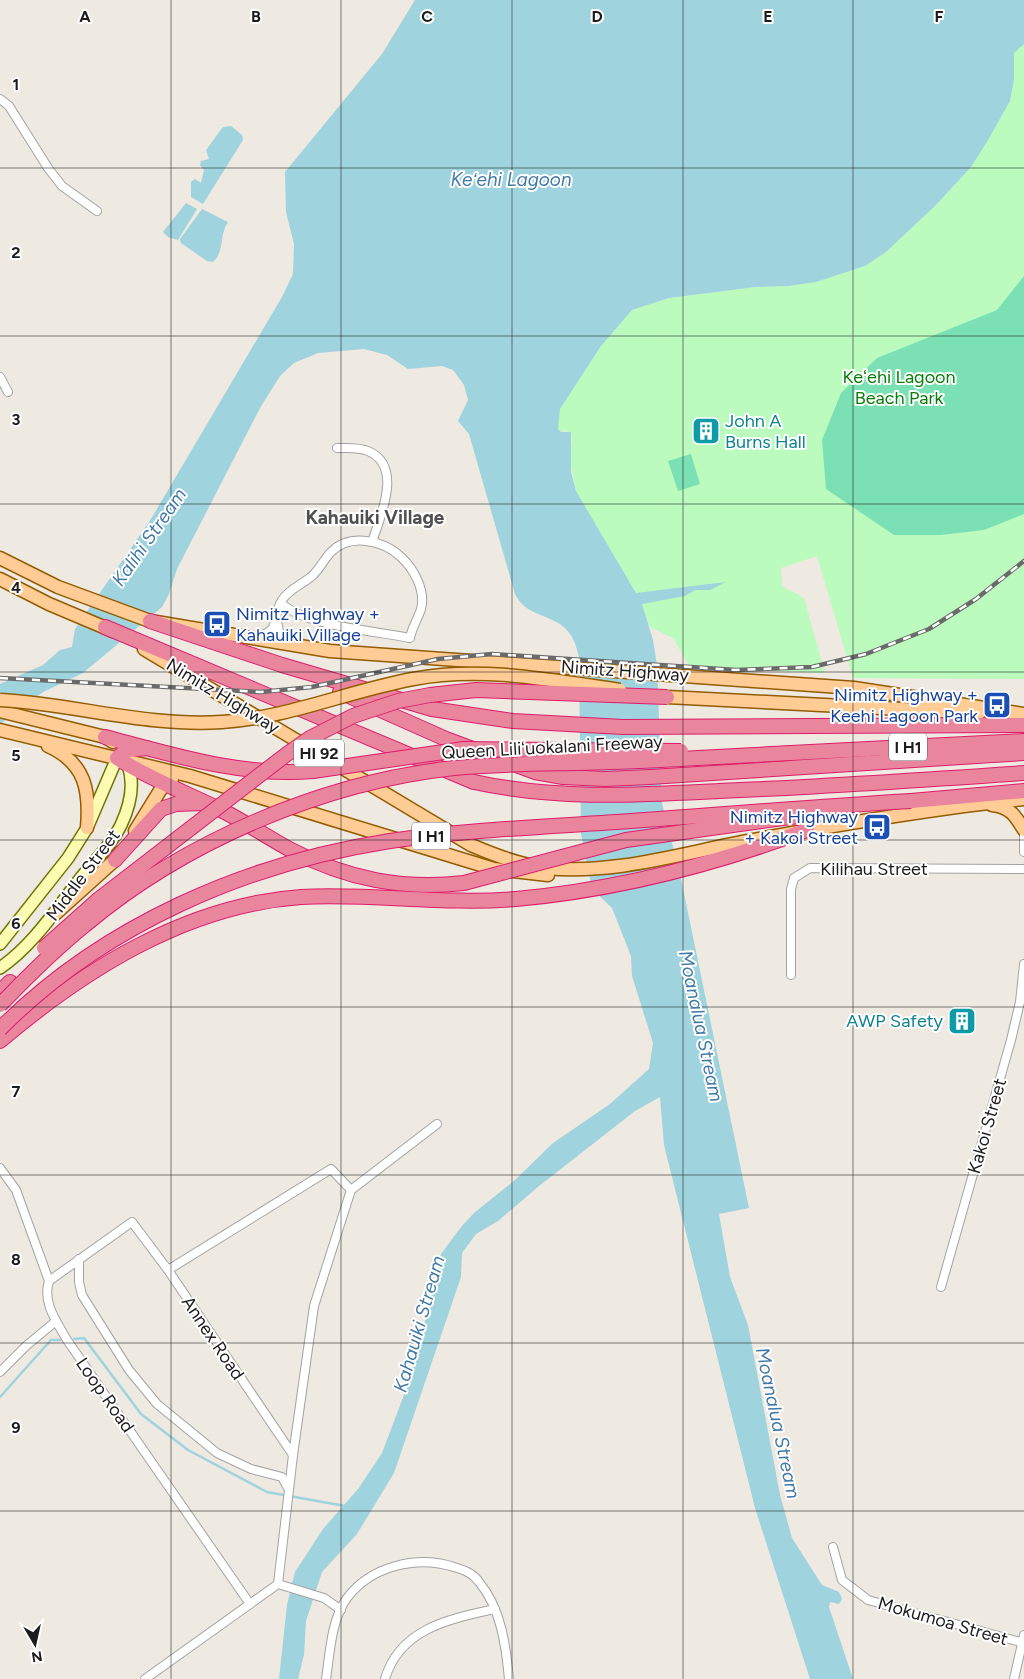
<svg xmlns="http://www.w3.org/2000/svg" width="1024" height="1679" font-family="Figtree,sans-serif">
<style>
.park{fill:#bbfbbd}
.pitch{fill:#7be1b4}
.water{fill:#9fd3de}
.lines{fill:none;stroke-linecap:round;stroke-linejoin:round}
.stream{stroke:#9fd3de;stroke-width:2.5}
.street-casing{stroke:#a3a3a3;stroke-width:10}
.secondary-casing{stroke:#6e7501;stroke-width:14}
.primary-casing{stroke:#945c00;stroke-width:15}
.highway-casing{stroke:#dd1d69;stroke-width:16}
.street{stroke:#fff;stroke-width:8}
.secondary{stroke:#fbfbb2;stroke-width:11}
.primary{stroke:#ffcc95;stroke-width:12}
.highway{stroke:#e9859d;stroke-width:14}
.rail-casing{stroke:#6a6a6a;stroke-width:4.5}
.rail{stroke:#fff;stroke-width:2.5;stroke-dasharray:8;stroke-linecap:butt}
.primary-bridge-casing{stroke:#945c00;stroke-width:15;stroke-linecap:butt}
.highway-bridge-casing{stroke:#dd1d69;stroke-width:16;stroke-linecap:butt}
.primary-bridge{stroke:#ffcc95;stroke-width:12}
.highway-bridge{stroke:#e9859d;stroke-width:14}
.grid{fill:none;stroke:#1c1c1c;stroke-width:1;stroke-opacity:0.55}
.labels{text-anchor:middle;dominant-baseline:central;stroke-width:4;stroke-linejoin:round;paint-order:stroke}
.shield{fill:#fff;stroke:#606060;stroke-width:1}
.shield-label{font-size:16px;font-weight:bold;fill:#1c1c1c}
.park-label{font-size:18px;fill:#077d0b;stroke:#fff}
.culture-label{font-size:18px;fill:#0d838f;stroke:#fff;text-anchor:start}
.transit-label{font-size:18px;fill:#164399;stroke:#fff;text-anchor:end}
.street-label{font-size:18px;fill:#1c1c1c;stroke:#fff}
.water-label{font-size:19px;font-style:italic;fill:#437aa6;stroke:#fff}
.neighbourhood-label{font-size:19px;font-weight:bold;fill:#4f4f4f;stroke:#fff}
.grid-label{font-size:16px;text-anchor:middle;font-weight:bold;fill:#1c1c1c;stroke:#fff;stroke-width:4;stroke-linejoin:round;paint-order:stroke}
</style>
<rect width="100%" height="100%" fill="#eee9e1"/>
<path class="park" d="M1024,44v635l-171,-1 -36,-122 -36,12 1,18 22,12 21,75 -135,-6 -17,-29 -23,-11 -14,-34 -60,-102 -6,-30 2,-22 -5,-8 -6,1 -4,-3 3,-20 41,-63 31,-36 37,-12 86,-11 34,-1 27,-4 49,-16 21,-14 50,-47 35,-38 17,-27 22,-39 4,-21v-27z"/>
<g class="pitch">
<path d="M1024,276v238l-40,16 -43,5h-47l-68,-46 -4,-49 19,-47 36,-35 120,-48z"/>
<path d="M691,454l9,30 -22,7 -10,-30z"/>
</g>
<g class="water">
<path d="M415,0h609v44l-10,9v27l-4,21 -22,39 -17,27 -35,38 -50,47 -21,14 -49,16 -27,4 -34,1 -86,11 -37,12 -31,36 -41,63 -2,20 3,3h10v40l5,19 60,102 90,-11 -16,8h-15l-10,6 -43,8 11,36 4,25 5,138 19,76 68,329 -30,6 11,63 18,48 32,170 12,43 30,47 17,7 3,7 -3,5 -9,-2 -1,5 24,72h-43l-55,-171 -91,-363 -4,-48 -25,14 -96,75 -41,35 -22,13 -14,19 -1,24 -67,196 -37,61 -35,38 -16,49 -2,34 -6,24h-19l8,-74 8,-33 28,-43 35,-40 24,-36 31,-82 28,-117 21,-28 12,-13 41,-33 38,-37 57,-39 39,-35 4,-26 -21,-67 -1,-20 -19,-48 -20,-19 -11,-55 -2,-176c-8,-51 -48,-32 -64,-64l-46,-160 -11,-13 10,-21 -4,-15 -11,-15 -11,-4 -34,3 -21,-14 -23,-6 -46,4 -24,10 -14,13 -20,32 -83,161 -8,25 -7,13 -79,66 -40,19 -43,32v-40l43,-19 17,-15 12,-3 3,-18 76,-110 131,-222 11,-23 1,-30 -8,-32 -1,-40 97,-118z"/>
<path d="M231,126l11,9 1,5 -40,64 -12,-7v-15l4,-3 6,4 3,-13 -4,-5 1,-4 8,-2 -3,-9 17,-23z"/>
<path d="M186,203l11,6 -19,31 -10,-3 -5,-5z"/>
<path d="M202,209l26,13c-9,13 -3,29 -15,40l-6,-1 -26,-18 -1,-4z"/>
</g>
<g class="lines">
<g class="stream">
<path d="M74,1339l10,-1 57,76 47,36 79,42 78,14"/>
<path d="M0,1397l51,-57h9"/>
</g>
<defs>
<g id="street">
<path d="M0,99l9,7 39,62 14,18 35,25"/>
<path d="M0,377l8,15"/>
<path d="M337,448c10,0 22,-1 31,3 36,15 12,66 4,91"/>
<path d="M277,621l2,11 11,10"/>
<path d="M256,637c27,-7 15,-19 26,-37 7,-11 21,-16 30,-24 8,-7 12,-17 19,-24 19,-19 52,-12 70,5 13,12 25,34 20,52 -3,10 -9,18 -11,29 -34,-7 -105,-12 -129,-35"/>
<path d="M1024,830v22"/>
<path d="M791,975v-86l3,-11 16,-10 214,1"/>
<path d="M0,1168l16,22 33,91c-7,22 8,41 18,59l183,264"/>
<path d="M79,1259v23l3,13 47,75 28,34 60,49 34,16 31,8 6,11"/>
<path d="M168,1270l163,-101 20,21"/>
<path d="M49,1281l83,-59 36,48 125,185"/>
<path d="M941,1287l70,-247 9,-38 4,-38"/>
<path d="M0,1372l26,-26 30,-25"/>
<path d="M833,1547l9,33 26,20 156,43"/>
<path d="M278,1584l46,14 17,12"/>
<path d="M145,1679l133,-95 15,-129 21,-149 37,-116 86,-66"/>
<path d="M326,1679c4,-26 5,-59 21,-81 24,-32 70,-43 107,-31 10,3 19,6 25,15 22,26 27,64 30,97"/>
<path d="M385,1679c15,-51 65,-60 110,-70"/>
<path d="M1014,1679l10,-44"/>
</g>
<g id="secondary">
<path d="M0,944l68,-86 19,-30 30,-70"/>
<path d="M0,968c35,-24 58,-62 84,-94 13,-16 28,-30 37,-49 9,-19 14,-40 7,-60"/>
</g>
<g id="primary">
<path d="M0,558l58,29 92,34 180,30 524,37 170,26"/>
<path d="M0,579l49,25 64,27"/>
<path d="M144,649l327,196c23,10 49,20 75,23 73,7 142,-17 213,-29 88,-16 176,-31 265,-40"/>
<path d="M667,697l312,16"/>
<path d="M0,711l105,26 8,5"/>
<path d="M0,730l190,46 304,93 54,6"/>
<path d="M48,746c38,17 42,45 39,82"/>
<path d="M992,805c18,2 23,10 32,25"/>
<path d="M135,831l26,-42 11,-10"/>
<path d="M54,915l61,-55 6,-8"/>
</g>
<g id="highway">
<path d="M150,621l132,44 150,44 81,12 110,6 401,-2"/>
<path d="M105,627l369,155c83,18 160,13 245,9 101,-4 203,-11 305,-18"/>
<path d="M340,692l106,47 89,33 28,5 42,2 45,-2 374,-24"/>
<path d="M105,737c68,18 138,40 208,34"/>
<path d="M147,748l-20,2 -10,8c31,20 74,37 108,54 23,12 44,26 66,38 56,29 111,40 173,33"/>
<path d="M791,753l233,-12"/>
<path d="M911,801l113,-10"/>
<path d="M115,860l46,-51 15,-5 27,-1"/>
<path d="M0,992l10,-10"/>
<path d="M0,1041c85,-72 187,-136 301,-144 71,-4 143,8 215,2 100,-9 197,-34 291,-69"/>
</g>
</defs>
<use href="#street" class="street-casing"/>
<use href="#secondary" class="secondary-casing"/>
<use href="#primary" class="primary-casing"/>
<use href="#highway" class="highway-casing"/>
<use href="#street" class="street"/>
<use href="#secondary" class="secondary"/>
<use href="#primary" class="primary"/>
<use href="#highway" class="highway"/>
<defs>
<path id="rail" d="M0,678l261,14 51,-5 126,-28 54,-5 244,16 76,-3 54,-13 63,-25 47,-30 48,-38"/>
</defs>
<use href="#rail" class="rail-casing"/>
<use href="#rail" class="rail"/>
<defs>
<path id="primary-bridge" d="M0,700c74,4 147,27 222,22 66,-4 126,-31 191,-43 69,-13 138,1 207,11"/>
<g id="highway-bridge">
<path d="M313,771l151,-22 217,2"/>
<path d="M464,883l162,-43 172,-24"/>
<path d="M44,948l55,-49 188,-145 23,-16 43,-22 45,-15 32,-6 46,-5 191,7"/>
<path d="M0,1005c27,-28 55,-56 85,-80 100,-84 239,-143 369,-157 52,-5 104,-4 156,-6 60,-2 121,-6 181,-9"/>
<path d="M0,1029c103,-104 247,-166 390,-188 75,-11 151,-14 226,-19 98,-7 196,-15 295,-21"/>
</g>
</defs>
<use href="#primary-bridge" class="primary-bridge-casing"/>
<use href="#highway-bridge" class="highway-bridge-casing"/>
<use href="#primary-bridge" class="primary-bridge"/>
<use href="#highway-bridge" class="highway-bridge"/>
</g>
<path class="grid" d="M171,0v1679M341,0v1679M512,0v1679M683,0v1679M853,0v1679M0,168h1024M0,336h1024M0,504h1024M0,672h1024M0,840h1024M0,1007h1024M0,1175h1024M0,1343h1024M0,1511h1024"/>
<defs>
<symbol id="building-square" viewBox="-11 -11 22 22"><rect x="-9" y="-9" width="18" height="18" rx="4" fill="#0f9aa8" stroke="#fff"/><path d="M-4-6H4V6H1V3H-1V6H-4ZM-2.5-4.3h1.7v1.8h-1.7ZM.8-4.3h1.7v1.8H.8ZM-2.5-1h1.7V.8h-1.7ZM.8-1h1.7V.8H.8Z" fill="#fff"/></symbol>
<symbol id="bus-square" viewBox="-11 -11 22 22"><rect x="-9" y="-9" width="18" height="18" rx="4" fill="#1a4fb4" stroke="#fff"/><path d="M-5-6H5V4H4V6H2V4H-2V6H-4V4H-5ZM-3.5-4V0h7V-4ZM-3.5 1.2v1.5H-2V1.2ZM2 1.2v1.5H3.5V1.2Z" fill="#fff"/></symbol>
</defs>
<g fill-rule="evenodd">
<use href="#building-square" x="690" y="415" width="32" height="32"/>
<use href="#bus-square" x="201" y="608" width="32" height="32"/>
<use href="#bus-square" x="981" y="689" width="32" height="32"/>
<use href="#bus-square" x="861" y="811" width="32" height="32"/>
<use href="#building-square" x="946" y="1005" width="32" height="32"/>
</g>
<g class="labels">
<g class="shield">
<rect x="889" y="733.5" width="38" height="27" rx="4"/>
<rect x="294" y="739.5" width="50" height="27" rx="4"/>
<rect x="412" y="822.5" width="38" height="27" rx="4"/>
</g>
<g class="shield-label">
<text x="908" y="747">I H1</text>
<text x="319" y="753">HI 92</text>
<text x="431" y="836">I H1</text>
</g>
<g class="park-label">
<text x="899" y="377">Keʻehi Lagoon<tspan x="899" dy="21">Beach Park</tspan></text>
</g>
<g class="culture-label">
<text x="725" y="421">John A<tspan x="725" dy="21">Burns Hall</tspan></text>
<text x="943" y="1021" text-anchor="end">AWP Safety</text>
</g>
<g class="transit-label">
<text x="236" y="614" text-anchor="start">Nimitz Highway +<tspan x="236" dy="21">Kahauiki Village</tspan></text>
<text x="978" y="695">Nimitz Highway +<tspan x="978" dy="21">Keehi Lagoon Park</tspan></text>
<text x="858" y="817">Nimitz Highway<tspan x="858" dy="21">+ Kakoi Street</tspan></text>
</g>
<g class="street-label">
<text transform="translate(625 671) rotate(4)">Nimitz Highway</text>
<text transform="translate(223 696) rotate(31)">Nimitz Highway</text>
<text transform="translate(552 747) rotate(-3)">Queen Liliʻuokalani Freeway</text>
<text x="874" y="869">Kilihau Street</text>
<text transform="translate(83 875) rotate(-53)">Middle Street</text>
<text transform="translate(987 1126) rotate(-74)">Kakoi Street</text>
<text transform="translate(213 1338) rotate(56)">Annex Road</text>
<text transform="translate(105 1395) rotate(55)">Loop Road</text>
<text transform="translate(943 1621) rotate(16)">Mokumoa Street</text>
</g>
<g class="water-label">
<text x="511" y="179">Keʻehi Lagoon</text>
<text transform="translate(149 537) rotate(-55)">Kalihi Stream</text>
<text transform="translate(701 1026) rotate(78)">Moanalua Stream</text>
<text transform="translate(419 1324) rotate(-74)">Kahauiki Stream</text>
<text transform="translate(778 1423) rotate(78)">Moanalua Stream</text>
</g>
<g class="neighbourhood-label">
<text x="375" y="517">Kahauiki Village</text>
</g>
</g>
<g class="grid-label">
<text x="85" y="22">A</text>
<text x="256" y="22">B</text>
<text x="427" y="22">C</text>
<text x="597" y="22">D</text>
<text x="768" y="22">E</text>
<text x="939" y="22">F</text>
<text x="16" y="90">1</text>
<text x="16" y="258">2</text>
<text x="16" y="425">3</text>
<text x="16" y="593">4</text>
<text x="16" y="761">5</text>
<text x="16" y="929">6</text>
<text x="16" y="1097">7</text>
<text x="16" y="1265">8</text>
<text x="16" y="1433">9</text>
</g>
<g transform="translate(35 1644) rotate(171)" stroke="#ffffff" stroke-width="4" paint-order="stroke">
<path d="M0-4L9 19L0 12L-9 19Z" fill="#1c1c1c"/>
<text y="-8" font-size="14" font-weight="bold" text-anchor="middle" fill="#1c1c1c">N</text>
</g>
</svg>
